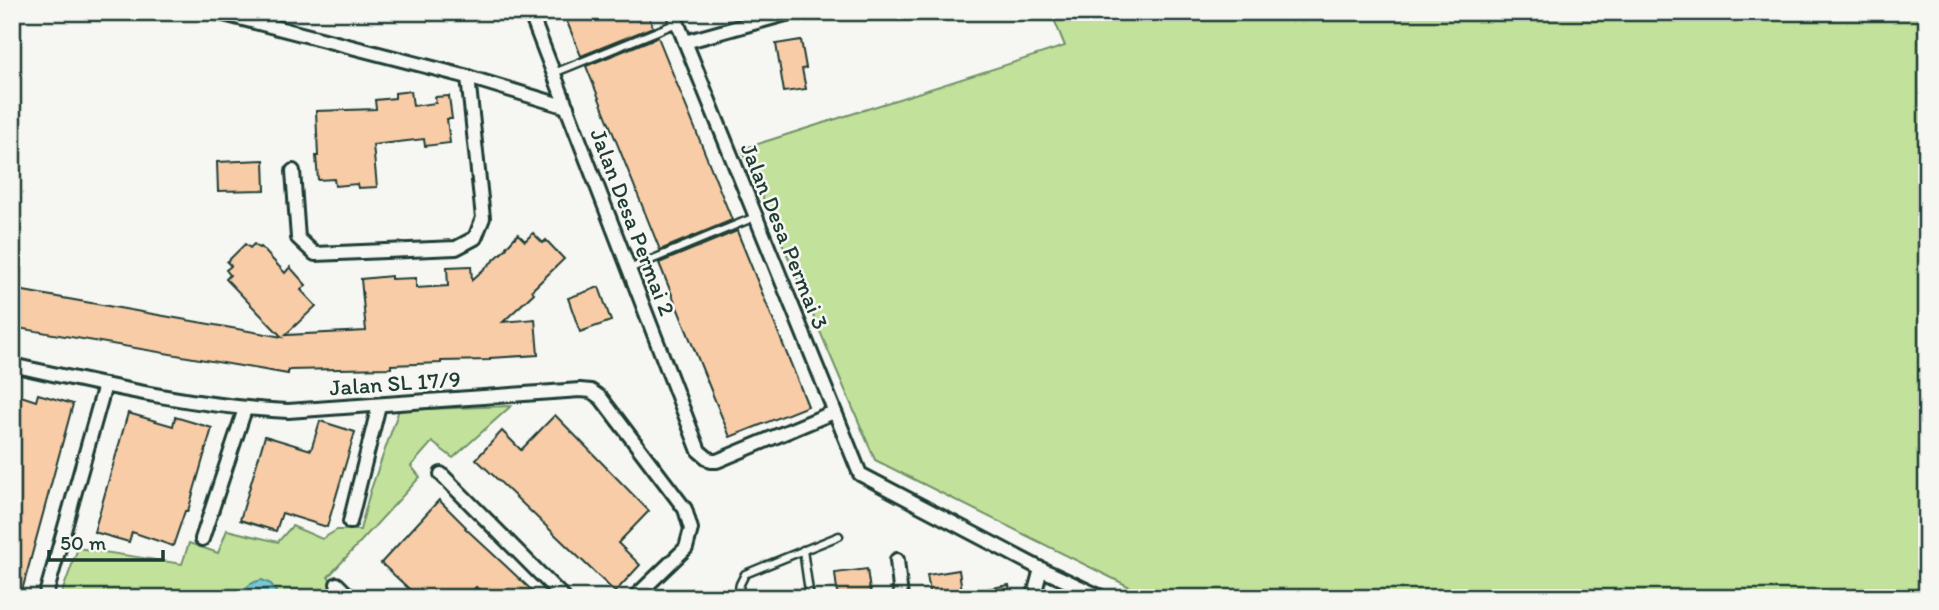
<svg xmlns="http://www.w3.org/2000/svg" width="1939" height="610" font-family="Itim,sans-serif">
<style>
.green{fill:#c2e29b;stroke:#709068;stroke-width:2}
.water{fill:#79c9d5;stroke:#559195;stroke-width:2}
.building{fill:#f8cca7;stroke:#1f3d34;stroke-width:2}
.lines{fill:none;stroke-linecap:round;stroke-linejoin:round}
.lane-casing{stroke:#1f3d34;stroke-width:11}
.street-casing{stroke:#1f3d34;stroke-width:18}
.lane{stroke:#f6f6f2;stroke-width:6}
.street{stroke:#f6f6f2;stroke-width:12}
.labels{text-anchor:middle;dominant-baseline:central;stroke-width:5;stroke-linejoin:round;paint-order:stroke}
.street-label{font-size:23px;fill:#1f3d34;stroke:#f6f6f2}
</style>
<rect width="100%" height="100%" fill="#f6f6f2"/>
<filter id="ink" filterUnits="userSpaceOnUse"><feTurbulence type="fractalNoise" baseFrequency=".0143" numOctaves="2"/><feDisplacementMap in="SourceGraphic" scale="14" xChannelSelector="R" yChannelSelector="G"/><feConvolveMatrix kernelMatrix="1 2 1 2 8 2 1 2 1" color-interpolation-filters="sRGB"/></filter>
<g filter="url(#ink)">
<g class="green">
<path d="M1051,12h876v586h-775l-277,-138 -133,-311 323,-103z"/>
<path d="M511,406l-58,52 -21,-16 -21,24 9,11 -92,100 20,18 -2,3h-286l18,-50 104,16 7,-21 29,10 9,-23 51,12 14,-16 30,13 15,-9h23l10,-38 29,-82z"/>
</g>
<path class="water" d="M262,580l9,4 9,14h-44c9,-9 13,-16 26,-18z"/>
<g class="building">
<path d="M563,12h84l6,15 -72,29z"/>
<path d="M658,37l74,183 -72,30 -74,-184z"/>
<path d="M801,40l5,28 -4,1 4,20 -22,3 -8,-48z"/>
<path d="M411,91l2,15 23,-3 -1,-6 14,-1 3,23h-5l3,24 -25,3 -1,-7 -51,6 4,42 -19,1 -1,-4 -22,2 -1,-7 -16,1 -2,-24h2l-2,-45 60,-2 -1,-9 20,-2v-5z"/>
<path d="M264,160l1,30 -47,1 -1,-29z"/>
<path d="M737,231l71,175 -78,31 -71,-174z"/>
<path d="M533,233l10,10 3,-3 18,19 -32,31 2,3 -31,29 32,-3 3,36 -48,3v2l-49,1v2l-50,2v3l-103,2v4l-276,-47v-38l270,48 -56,-58 4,-4 -4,-5 5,-4 -4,-4 18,-18 5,4 4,-4 5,4 2,-1 24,26 5,-6 16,18 -5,5 15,16 -31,29 81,-4 -5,-52 30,-3v3l25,-1v10l32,-2 -1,-19 24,-1 1,14 35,-32 -1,-1 12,-13 7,7z"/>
<path d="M599,287l12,34 -31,11 -12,-34z"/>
<path d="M12,393l24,8 2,-7 35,10 -53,194h-8z"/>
<path d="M128,413l45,13 2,-9 37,11 -24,83h-3l-12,35 -41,-14 -3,10 -35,-10z"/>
<path d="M555,415l94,96 -31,32 22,22 -25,27 -139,-133 26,-28 19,19z"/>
<path d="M320,421l35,11 -28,95 -45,-14 -6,18 -36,-11 25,-84 46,14z"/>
<path d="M439,500l27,27 -1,1 75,70h-52l-12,-11 -10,11h-47l-38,-35z"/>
<path d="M867,569l4,29h-33l-3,-25z"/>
<path d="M959,570l4,28h-32l-4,-23z"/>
<path d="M1009,585l2,13h-37v-7z"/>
</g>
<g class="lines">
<defs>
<g id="lane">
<path d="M554,73l123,-50"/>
<path d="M629,269l126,-52"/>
<path d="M803,550l7,48"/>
<path d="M737,598l3,-14 5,-10 94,-38"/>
</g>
<g id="street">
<path d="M216,12l252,65 99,30"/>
<path d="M530,12l169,439 12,10h6l117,-49"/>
<path d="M673,12l187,462 181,95 62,29"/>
<path d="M685,42l108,-30"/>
<path d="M293,171l5,67 17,16 141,-6 19,-10 8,-20 -15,-141"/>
<path d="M12,365c91,20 183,42 276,46l292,-21 11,1 10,7 84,111 6,20 -5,19 -52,50"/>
<path d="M441,474l123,124"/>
<path d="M350,522l29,-117"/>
<path d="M202,539l43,-130"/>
<path d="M897,560l4,38"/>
<path d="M337,584l14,14"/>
<path d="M45,598l60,-213"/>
<path d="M1036,598l-1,-7 6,-22"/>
</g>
</defs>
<use href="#lane" class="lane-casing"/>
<use href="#street" class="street-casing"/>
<use href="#lane" class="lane"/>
<use href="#street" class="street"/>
</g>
</g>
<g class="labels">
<g class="street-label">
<text transform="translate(633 222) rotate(69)">Jalan Desa Permai 2</text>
<text transform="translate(785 236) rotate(68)">Jalan Desa Permai 3</text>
<text transform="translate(395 383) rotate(-4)">Jalan SL 17/9</text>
</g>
</g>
<rect width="1939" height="610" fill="none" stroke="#f6f6f2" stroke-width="42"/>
<rect x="21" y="21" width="1897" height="568" fill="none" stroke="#1f3d34" stroke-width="2.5" filter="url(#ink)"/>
<path d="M49 550v10h114v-10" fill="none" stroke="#1f3d34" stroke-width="3.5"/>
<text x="60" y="550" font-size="21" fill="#1f3d34" stroke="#f6f6f2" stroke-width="5" paint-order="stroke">50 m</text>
</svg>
